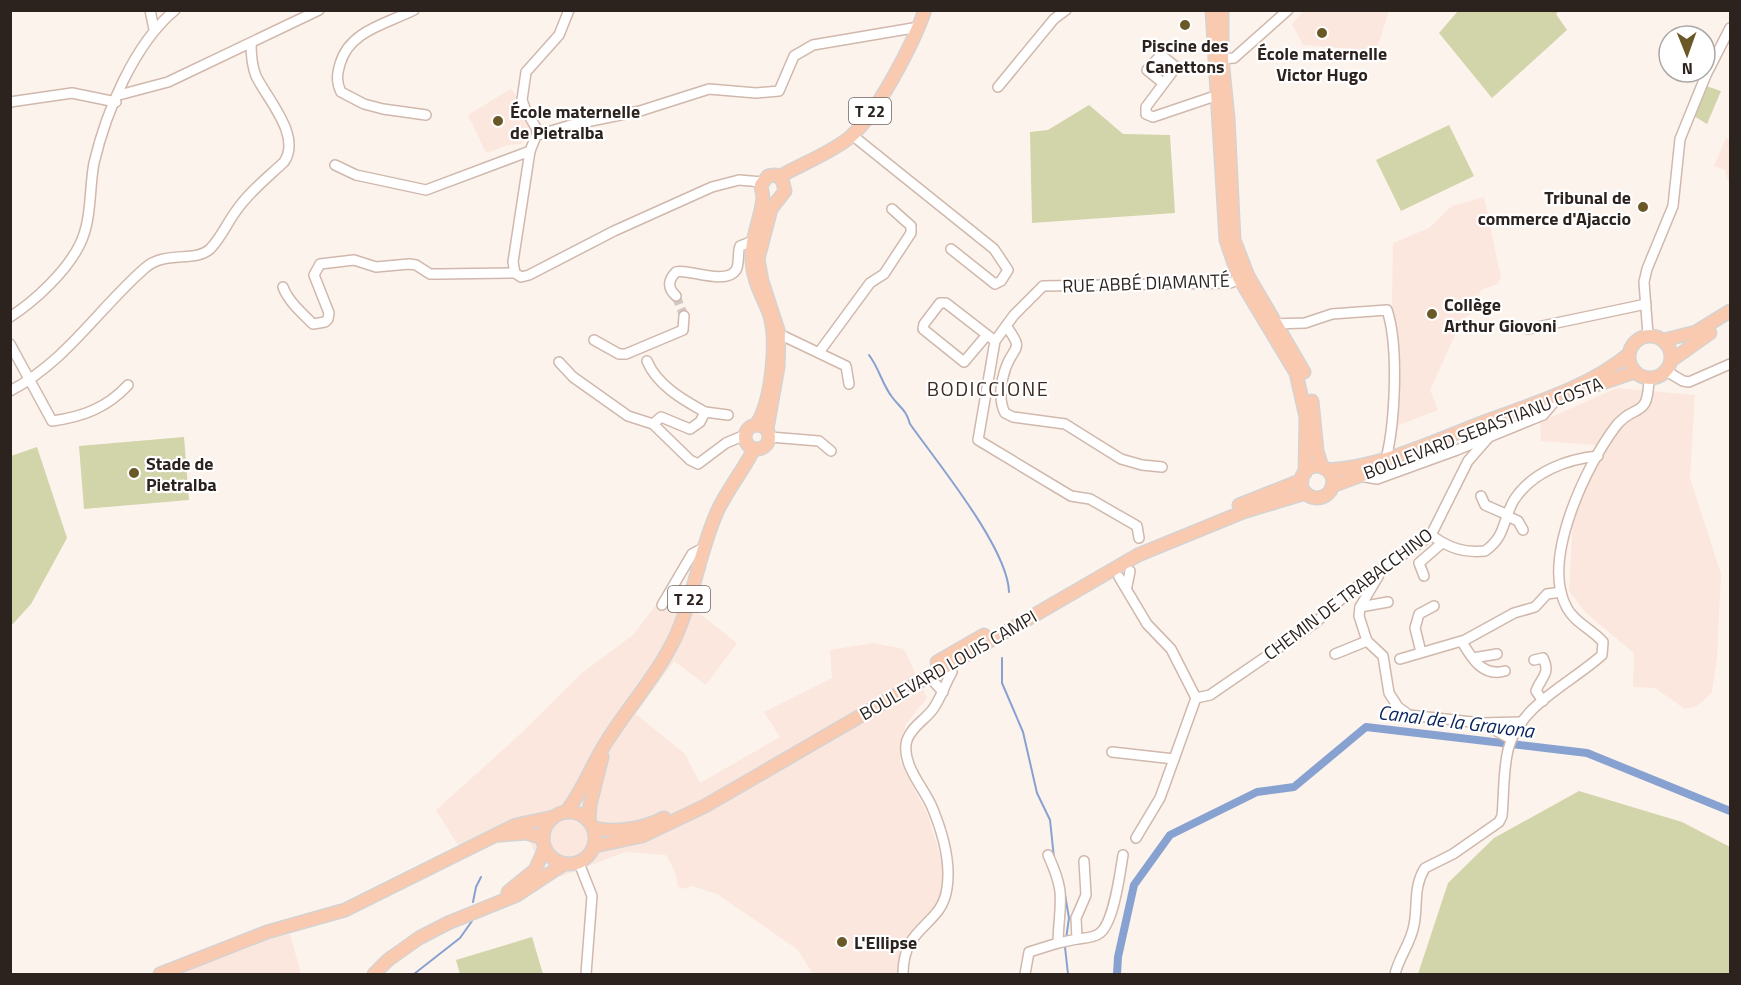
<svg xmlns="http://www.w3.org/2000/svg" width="1741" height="985" font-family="'Titillium Web',sans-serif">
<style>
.built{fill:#fbe7dd}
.green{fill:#d2d4a9}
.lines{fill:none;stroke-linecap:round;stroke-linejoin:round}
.stream{stroke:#87a1d1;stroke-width:2}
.canal{stroke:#87a1d1;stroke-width:8}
.minor-tunnel{stroke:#d3c9c4;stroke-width:9;stroke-dasharray:9 4.5;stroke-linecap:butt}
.minor-casing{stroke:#d0b8ac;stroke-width:12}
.major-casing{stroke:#d5d3d2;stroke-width:15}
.minor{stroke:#fff;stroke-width:9}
.major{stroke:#facab0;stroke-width:12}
.poi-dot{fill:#6a5927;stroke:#fff;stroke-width:2}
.labels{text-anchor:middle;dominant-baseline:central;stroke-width:4.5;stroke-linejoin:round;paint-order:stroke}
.shield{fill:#fff;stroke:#6b6562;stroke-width:1.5}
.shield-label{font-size:16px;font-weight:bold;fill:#2c231f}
.poi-label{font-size:18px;font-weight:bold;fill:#2c231f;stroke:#fff;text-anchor:start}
.street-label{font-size:18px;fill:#2c231f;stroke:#fff}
.neighbourhood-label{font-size:20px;letter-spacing:1.5px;fill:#3d2b21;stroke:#fff}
.water-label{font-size:20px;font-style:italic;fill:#09245d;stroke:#fff}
</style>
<rect width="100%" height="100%" fill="#fdf3ed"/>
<g class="built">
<path d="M1304,11v-1l85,1 -13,40 -73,-6 -11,-21z"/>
<path d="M511,89l4,4 5,22 12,17 -2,6 -10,6 -12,1 -22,8 -18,-38z"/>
<path d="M1726,138l4,2v47l-5,-17 -11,-4z"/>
<path d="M1484,197l17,81 -4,6 -16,6 -3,8 2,10 -18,12 -32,70 8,20 -41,16 -5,-128 1,-55 36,-15 23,-22z"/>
<path d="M1617,388l78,7 -5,83 31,96 -4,84 -5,34 -15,14 -12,3 -30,-21 -22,-1 1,-34 -48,-40 -17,-22 4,-74 9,-27 17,-30 11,-14 -69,-5 -1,-19z"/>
<path d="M668,589l69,54 -31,42 -32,-24 -38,53 49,40 15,29 80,-46 -16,-25 68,-34 -2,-28 43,-7 31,6 23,49 -21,26 -6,21v17l27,51 16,52 2,25 -9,18 -22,19 -12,23 -3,24h-86l-16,-25 -80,-55 -25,-8 -10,3 -4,-3 -3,-14 -9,-17 -41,-3 -65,25 -25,-24 -5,-12 -9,-2 -25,5 -30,14 -30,-48 79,-71 67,-66 51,-38z"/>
<path d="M290,934l11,40h-126l94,-35z"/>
</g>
<g class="green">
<path d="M1458,11h101l-3,3 11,16 -75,68 -53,-65z"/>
<path d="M1706,86l15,5 -14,33 -13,-8z"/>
<path d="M1089,105l34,29 47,1 5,78 -143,10 -2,-91 18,-2z"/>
<path d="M1449,125l25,51 -73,35 -25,-51z"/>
<path d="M184,437l5,63 -105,9 -5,-63z"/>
<path d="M37,447l30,91 -36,66 -20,22v-170z"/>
<path d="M1579,791l103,31 48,25v127h-312l30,-91 46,-45z"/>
<path d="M532,937l11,37h-83l-4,-14z"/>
</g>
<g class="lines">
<g class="stream">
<path d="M869,355c10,13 13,29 23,42 8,11 14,12 18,27 26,37 98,124 99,168"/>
<path d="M1002,658v25l21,49 14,61 13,27 4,38"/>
<path d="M1063,883l6,35 -3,21"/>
<path d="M473,902l3,-15 5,-10"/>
<path d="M1065,947l3,27"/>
<path d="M414,974l46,-36 12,-17"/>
</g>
<path class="canal" d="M1117,974l1,-17 16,-72 36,-50 87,-43 37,-5 72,-60 221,26 143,58"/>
<path class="minor-tunnel" d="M676,296l8,20"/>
<defs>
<g id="minor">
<path d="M150,10l4,19"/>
<path d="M414,10c-28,14 -65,21 -74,54 -3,10 -4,18 1,28l23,12 19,5 43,6"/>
<path d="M569,10l-10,25 -33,37 -4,28 4,11 12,20 -8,20 -17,111 2,11 6,4 8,-2 85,-44 98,-44 27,-7 23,2"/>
<path d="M1222,59l12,-1 54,-48"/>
<path d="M1163,83l-16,-13 14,-15 15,12 -30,40v7l7,3 68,-23"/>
<path d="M998,87l56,-68 12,-9"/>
<path d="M119,95l49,-13 151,-72"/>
<path d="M10,102l62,-9 44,9"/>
<path d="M538,135l33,-10 69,-14 69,-22 47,4 23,-2 15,-35 19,-11 106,-18"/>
<path d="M852,135l142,114 14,21 -7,11 -6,3 -44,-35"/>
<path d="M335,165l21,10 70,15 104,-39"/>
<path d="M283,287c5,14 19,26 30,37l12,-2 3,-3 1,-6 -15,-38 6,-11 34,-4 22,7 33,-3 7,1 14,9h10l75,-1"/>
<path d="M676,296c-9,-8 -8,-16 0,-24 10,-4 50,14 60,-2 4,-7 1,-16 4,-24l13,-5"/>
<path d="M10,317c25,-16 57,-46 70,-73 12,-24 9,-55 14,-81 12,-51 40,-119 81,-153"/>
<path d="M1271,324l34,-1 27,-9 55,-4c12,36 8,113 -1,149"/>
<path d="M1006,326c19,25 8,19 0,41 -5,14 -8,33 -1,46l8,4 52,7 56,35 21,6 20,2"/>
<path d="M1528,329l118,-25"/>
<path d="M775,332l71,34 3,18"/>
<path d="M1648,335l-4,-53 3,-13 26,-63 7,-67 26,-64 24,-47"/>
<path d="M986,336l-22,26 -41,-33 1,-5 16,-21h6l49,38"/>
<path d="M594,340l25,14h7l57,-24 1,-14"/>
<path d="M10,344l42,77c30,-4 55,-13 76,-36"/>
<path d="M820,351l50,-68 14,-9 27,-41v-7l-19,-17"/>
<path d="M647,361c10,24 36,39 58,51l-5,10 -10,7 -29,-12 -8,7"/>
<path d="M559,362l14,15 55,39 25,8 37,36 8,4 28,-21 19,-8"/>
<path d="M1666,371l17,10 6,1 41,-18"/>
<path d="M10,391c57,-30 89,-83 135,-123 20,-18 50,-5 65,-19 11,-11 17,-26 26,-38 13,-19 31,-33 48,-49 18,-26 -17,-63 -28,-86 -4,-10 -5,-22 -5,-33"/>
<path d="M705,412l23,3"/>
<path d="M770,437l49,4 12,10"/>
<path d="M1360,476l17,3 80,-29 86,-35 12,-14"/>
<path d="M1481,496l4,9 23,10"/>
<path d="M1507,516l11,5 5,9"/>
<path d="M1431,535c18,13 32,18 54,16 22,-16 17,-31 29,-51 18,-28 53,-41 84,-44"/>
<path d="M1139,538l-2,-12 -47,-27 -19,-3 -93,-56 17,-99 19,-26 29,-29 187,-3 15,-6"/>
<path d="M1379,575l-19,32 -1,9 8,25 16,15 6,37 9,14 11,8 72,8 41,-1"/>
<path d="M1424,576l-5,-13 23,-20"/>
<path d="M1119,577l28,47 24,25 25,49 -36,100 -24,40"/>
<path d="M1127,586l3,-15"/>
<path d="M662,605l30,-51 13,-7"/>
<path d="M1360,607l28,-5"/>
<path d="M1462,642c10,17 21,35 43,29"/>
<path d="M1421,652l-6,-24 4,-14 15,-8"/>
<path d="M1335,654l32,-13"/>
<path d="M1473,658l24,-4"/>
<path d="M1400,659l65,-19 49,-27 21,-6 12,-13 14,-2"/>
<path d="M1534,660l9,-2c8,16 -2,19 -7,33l7,10"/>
<path d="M934,682l9,10"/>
<path d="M1196,698l14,-3 105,-72 33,-30 83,-58 37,-74 21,-24"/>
<path d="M1482,723l29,16"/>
<path d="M1112,752l62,7"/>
<path d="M579,863l13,33 -6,78"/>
<path d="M1077,939c7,-1 17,-1 23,-6 14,-11 20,-60 23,-78"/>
<path d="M1058,943l19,-4 -1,-21 10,-23 -2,-34"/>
<path d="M903,974c0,-50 39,-47 44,-86 4,-26 -5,-57 -15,-81 -8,-19 -32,-44 -25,-67 5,-14 18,-20 26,-31 8,-11 12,-25 19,-37"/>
<path d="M1025,974l4,-22 29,-9c1,-42 9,-47 -10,-88"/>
<path d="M1395,974c4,-17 16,-31 19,-49 4,-20 -1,-38 11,-57l28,-14 46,-32 3,-6c2,-21 1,-45 6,-66 11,-45 62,-66 94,-95l1,-13c-11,-13 -28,-19 -36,-34 -27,-48 20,-144 49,-182 19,-24 32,-5 33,-48"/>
</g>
<g id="major">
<path d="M1212,10l14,230 13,38 57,95 10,44 -1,56"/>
<path d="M1222,10v49l6,59 6,122 14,36 56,96"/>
<path d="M779,177c22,-13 50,-23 70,-39 27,-22 64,-94 76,-128"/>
<circle cx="1650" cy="357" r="21"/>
<path d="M1664,340l32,-8 34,-21"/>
<path d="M1672,360l38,-27"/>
<path d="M1588,388l47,-16"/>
<path d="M1312,401l5,50 5,16"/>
<circle cx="757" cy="437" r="12"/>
<path d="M756,425c16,-23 22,-86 13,-112 -7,-18 -16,-32 -17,-52 -2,-21 9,-42 11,-63 0,-5 -2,-8 -2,-13l7,-9 7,-1 7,4 3,12 -14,18 -13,50 4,22 17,52 -1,34 -11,62"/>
<circle cx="1317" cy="482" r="16"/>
<path d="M1327,470c55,-3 105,-28 157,-48 48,-18 104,-34 145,-68"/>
<path d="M1332,486l41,-15"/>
<path d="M1239,505l63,-25"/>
<path d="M937,662l47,-27"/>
<circle cx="569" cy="838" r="26"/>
<path d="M566,812c17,-21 26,-48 41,-71 22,-35 50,-66 68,-103 19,-40 24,-86 42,-126 10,-22 26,-41 37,-63"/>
<path d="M589,820l1,-15 12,-48"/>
<path d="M594,828c22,5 49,1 70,-10"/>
<path d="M500,835l26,-2 17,5"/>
<path d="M595,846l47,-10 63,-30 433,-251 105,-43 63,-19"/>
<path d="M508,892l27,-22 10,-22"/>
<path d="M160,974l107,-42 78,-22 171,-85 37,-8"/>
<path d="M374,974l14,-14 31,-22 29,-15 69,-28 47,-31"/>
</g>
</defs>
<use href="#minor" class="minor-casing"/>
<use href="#major" class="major-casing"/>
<use href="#minor" class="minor"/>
<use href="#major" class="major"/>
</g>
<g class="poi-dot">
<circle cx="1185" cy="25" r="6"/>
<circle cx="1322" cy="33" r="6"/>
<circle cx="498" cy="121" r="6"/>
<circle cx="1643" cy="207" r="6"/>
<circle cx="1432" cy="314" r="6"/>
<circle cx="134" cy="473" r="6"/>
<circle cx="842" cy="942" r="6"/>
</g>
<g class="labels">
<g class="shield">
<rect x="849" y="98" width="42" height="26" rx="4.5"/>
<rect x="668" y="586" width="42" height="26" rx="4.5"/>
</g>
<g class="shield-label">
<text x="870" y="111">T 22</text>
<text x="689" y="599">T 22</text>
</g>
<g class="poi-label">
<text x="1185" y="45" text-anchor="middle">Piscine des<tspan x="1185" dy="21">Canettons</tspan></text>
<text x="1322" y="53" text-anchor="middle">École maternelle<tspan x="1322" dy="21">Victor Hugo</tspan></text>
<text x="510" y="111">École maternelle<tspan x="510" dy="21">de Pietralba</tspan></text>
<text x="1631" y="197" text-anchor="end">Tribunal de<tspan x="1631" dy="21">commerce d'Ajaccio</tspan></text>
<text x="1444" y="304">Collège<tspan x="1444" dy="21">Arthur Giovoni</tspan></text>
<text x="146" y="463">Stade de<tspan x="146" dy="21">Pietralba</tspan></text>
<text x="854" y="942">L'Ellipse</text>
</g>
<g class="street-label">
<text transform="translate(1146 283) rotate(-2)">RUE ABBÉ DIAMANTÉ</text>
<text transform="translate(1483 428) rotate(-21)">BOULEVARD SEBASTIANU COSTA</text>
<text transform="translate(1348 594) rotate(-37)">CHEMIN DE TRABACCHINO</text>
<text transform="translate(948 665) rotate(-30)">BOULEVARD LOUIS CAMPI</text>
</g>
<g class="neighbourhood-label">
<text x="988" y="388">BODICCIONE</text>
</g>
<g class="water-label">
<text transform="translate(1456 721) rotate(7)">Canal de la Gravona</text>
</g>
</g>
<rect width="1741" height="985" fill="none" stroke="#2c231f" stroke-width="24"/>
<g transform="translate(1687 54) rotate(179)"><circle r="28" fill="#ffffff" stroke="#aba7a5" stroke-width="1.5"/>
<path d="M0-4.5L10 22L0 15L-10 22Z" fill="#6a5927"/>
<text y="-9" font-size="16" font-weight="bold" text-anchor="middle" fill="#2c231f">N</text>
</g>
</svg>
